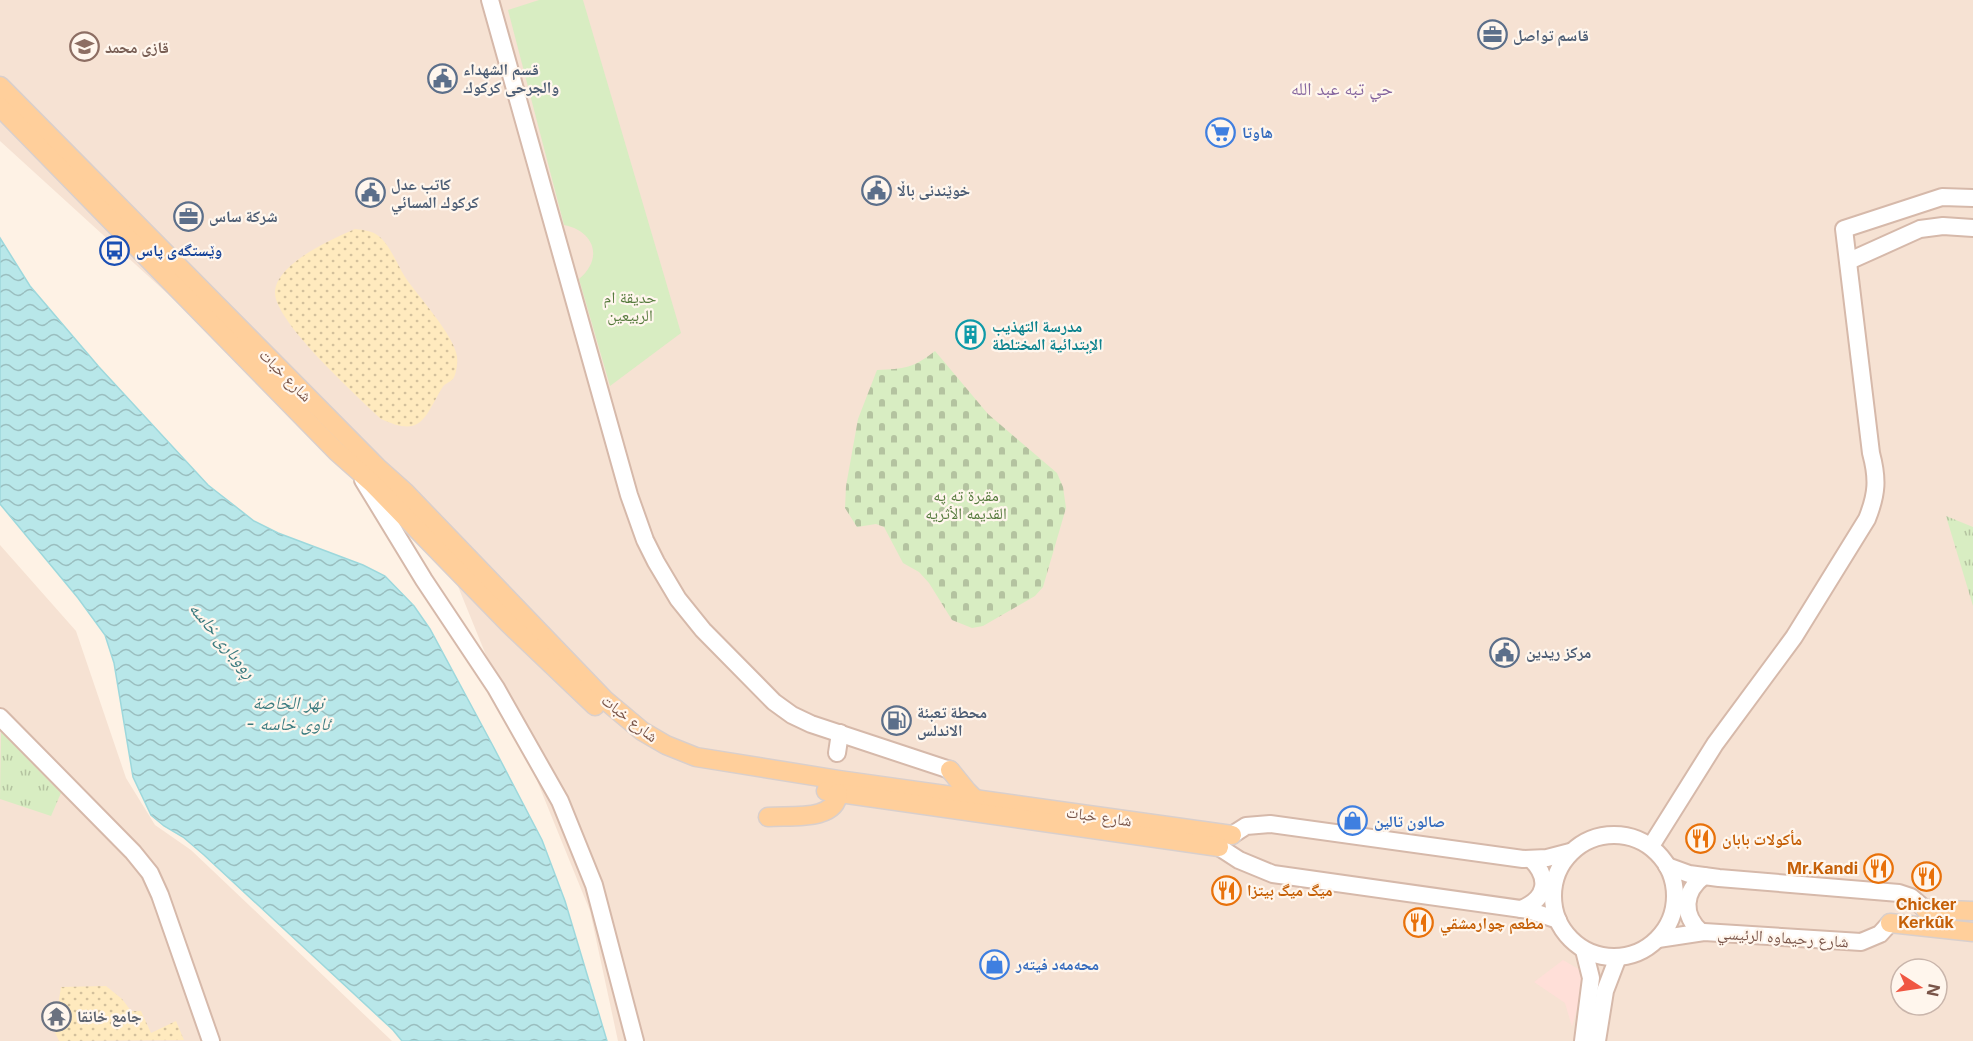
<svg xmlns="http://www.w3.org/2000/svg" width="1973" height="1041" font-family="Inter,'Noto Naskh Arabic',sans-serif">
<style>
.residential{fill:#f6e2d3;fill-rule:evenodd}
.commercial{fill:#ffdfd8}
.grass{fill:url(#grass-tufts)}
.sand{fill:url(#sand-dots)}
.cemetery{fill:url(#cemetery-stones)}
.garden{fill:#d8edc2}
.water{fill:url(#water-waves);stroke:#9dd8dc;stroke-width:1.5}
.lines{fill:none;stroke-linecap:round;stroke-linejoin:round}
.secondary-casing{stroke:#d6b9aa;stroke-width:20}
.primary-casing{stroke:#d9cfcc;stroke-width:21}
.secondary{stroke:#fff;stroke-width:16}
.primary{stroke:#ffcf9b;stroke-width:18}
.labels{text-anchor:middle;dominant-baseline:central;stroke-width:4.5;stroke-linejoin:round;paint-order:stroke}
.service-label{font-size:16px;font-weight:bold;fill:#4e5e75;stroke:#fff6ed;text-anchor:start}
.education-label{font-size:16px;font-weight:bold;fill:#785e54;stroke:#fff6ed;text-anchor:start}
.shop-label{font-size:16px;font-weight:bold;fill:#366cbe;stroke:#fff6ed;text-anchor:start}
.transit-label{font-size:16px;font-weight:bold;fill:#164399;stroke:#fff6ed;text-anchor:start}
.park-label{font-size:16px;fill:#557a3c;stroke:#fff6ed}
.culture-label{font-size:16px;font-weight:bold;fill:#0d838f;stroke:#fff6ed;text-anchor:start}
.street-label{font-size:16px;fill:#795448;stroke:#fff6ed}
.food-label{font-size:16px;font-weight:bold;fill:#c56008;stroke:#fff6ed;text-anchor:start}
.worship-label{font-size:16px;font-weight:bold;fill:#5b616d;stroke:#fff6ed;text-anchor:start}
.neighbourhood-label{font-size:18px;fill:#83639d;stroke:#fff6ed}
.water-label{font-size:18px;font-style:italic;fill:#3a7b7f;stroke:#fff6ed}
</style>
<defs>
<pattern id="grass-tufts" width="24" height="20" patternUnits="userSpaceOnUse" patternTransform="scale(1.5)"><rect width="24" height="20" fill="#d8edc2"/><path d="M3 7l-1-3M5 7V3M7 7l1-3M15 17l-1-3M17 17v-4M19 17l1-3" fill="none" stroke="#b4c3a0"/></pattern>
<pattern id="sand-dots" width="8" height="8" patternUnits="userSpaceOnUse" patternTransform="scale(1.5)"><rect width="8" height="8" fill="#ffeabe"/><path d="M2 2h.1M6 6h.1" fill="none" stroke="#d3c09c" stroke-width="1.8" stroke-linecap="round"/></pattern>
<pattern id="cemetery-stones" width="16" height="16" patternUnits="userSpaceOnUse" patternTransform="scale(1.5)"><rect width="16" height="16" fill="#d8edc2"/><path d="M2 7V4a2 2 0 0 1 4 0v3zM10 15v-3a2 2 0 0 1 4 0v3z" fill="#b4c3a0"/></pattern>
<pattern id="water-waves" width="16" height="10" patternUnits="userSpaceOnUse" patternTransform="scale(1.5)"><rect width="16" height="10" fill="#b8e7e9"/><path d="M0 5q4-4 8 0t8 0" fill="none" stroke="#9abebf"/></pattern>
</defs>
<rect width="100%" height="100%" fill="#fef2e5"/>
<g class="residential">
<path d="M0,0h1973v1041h-1355l-28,-130 -150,-369 -440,-401zM1901,969h36v36h-36z"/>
<path d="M0,545l76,86 50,147 29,47 36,25 201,191h-392z"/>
</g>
<path class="commercial" d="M1563,960l24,14 -15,53 -7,-24 -31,-21z"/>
<g class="grass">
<path d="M1946,516l27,11v79z"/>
<path d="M1,732l60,61 -10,23 -51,-17z"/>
</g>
<g class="sand">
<path d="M355,229c9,1 19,2 26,9 10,10 16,26 24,39 12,18 50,59 52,80 1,6 -1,18 -4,22 -4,4 -8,4 -11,9 -18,30 -20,50 -61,31 -23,-22 -106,-97 -106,-126 0,-29 57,-54 80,-64z"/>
<path d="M106,986l16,13 9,12h10l10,22 25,-12 8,19 -125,1 -5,-11 7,-43z"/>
</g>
<path class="cemetery" d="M935,351l53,63 69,59 6,14 3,21 -23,79 -8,9 -52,30 -11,2 -20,-8 -23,-37 -10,-11 -16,-9 -19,-36 -8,-3 -19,3 -12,-19 1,-22 12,-67 19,-49c28,-1 36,-2 58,-19z"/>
<path class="garden" d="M539,0h44l98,333 -71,53 -31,-107c25,-21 15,-48 -15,-54l-56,-215z"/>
<path class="water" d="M0,238l30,48 69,81 109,118 46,36 24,12 85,32 22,11 29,30 16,23 63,117 49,94 23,61 42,140h-205l-9,-11 -189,-175 -21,-18 -19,-11 -13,-11 -18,-38 -19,-114 -9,-28 -27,-37 -78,-94z"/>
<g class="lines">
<defs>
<g id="secondary">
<path d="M490,0l139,495 16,45 11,22 22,37 25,31 71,72 18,13 19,9 139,46"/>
<path d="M1849,261l71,-32 23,-3 30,2"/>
<path d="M363,480l61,100 72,108 64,113 34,84 41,156"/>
<path d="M0,717l133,135 17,21 10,22 51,146"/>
<path d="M837,753l3,-20"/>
<circle cx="1614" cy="896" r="61"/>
<path d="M1232,835l14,-9 24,-2 253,35 24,-1 23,-6"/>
<path d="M1651,846l64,-102 79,-107 73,-118c10,-25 11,-40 4,-66l-27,-224 98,-32 31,1"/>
<path d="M1219,847l20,13 34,14 255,36 30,10"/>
<path d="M1667,866l22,8 30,4 180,15 12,4 14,12"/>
<path d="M1521,909c25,-10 30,-30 10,-50"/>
<path d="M1701,932c-19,-17 -18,-40 3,-56"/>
<path d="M1658,939l46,-7 157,10 19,-8 10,-11"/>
<path d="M1583,1041l8,-63 -7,-28"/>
<path d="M1597,1041l8,-50 13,-34"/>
</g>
<g id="primary">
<path d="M0,86l377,381 28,25 200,208 37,31 24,14 30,12 143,23 393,55"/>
<path d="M0,107l337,345 35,31 137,141 86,82"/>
<path d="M950,770l17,21 8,8"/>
<path d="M826,791l393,56"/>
<path d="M768,817c22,-2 68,5 70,-24"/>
<path d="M1925,909l48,2"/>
<path d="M1890,923l83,9"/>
</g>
</defs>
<use href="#secondary" class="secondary-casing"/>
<use href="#primary" class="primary-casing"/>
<use href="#secondary" class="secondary"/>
<use href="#primary" class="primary"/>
</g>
<defs>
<symbol id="office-ring" viewBox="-11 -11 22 22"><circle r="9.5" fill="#fff6ed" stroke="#5c6f8a" stroke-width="1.5"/><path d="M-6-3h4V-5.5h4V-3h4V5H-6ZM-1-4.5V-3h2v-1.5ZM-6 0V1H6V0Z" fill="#5c6f8a"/></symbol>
<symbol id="school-ring" viewBox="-11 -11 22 22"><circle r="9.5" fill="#fff6ed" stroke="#8d6e63" stroke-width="1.5"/><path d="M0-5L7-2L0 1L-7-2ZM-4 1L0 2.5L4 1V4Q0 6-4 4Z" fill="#8d6e63"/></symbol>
<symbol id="civic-ring" viewBox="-11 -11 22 22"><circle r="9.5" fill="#fff6ed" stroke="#5c6f8a" stroke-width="1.5"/><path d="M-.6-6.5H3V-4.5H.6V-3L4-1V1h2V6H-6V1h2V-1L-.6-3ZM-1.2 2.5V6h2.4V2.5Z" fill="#5c6f8a"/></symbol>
<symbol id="supermarket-ring" viewBox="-11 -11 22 22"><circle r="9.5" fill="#fff6ed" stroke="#3f7fe0" stroke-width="1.5"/><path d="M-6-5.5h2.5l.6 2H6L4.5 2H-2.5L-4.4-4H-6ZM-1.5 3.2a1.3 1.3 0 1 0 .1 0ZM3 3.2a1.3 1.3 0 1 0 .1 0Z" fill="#3f7fe0"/></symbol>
<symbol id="bus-ring" viewBox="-11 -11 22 22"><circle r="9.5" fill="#fff6ed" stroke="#1a4fb4" stroke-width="1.5"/><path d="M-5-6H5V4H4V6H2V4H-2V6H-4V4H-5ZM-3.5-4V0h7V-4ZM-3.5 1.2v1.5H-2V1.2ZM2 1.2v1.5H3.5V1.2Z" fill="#1a4fb4"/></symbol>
<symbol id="building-ring" viewBox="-11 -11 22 22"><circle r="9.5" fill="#fff6ed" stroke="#0f9aa8" stroke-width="1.5"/><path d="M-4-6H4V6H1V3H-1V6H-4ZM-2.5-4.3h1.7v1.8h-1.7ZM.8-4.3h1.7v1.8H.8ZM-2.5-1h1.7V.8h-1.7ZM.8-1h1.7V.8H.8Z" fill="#0f9aa8"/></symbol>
<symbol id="fuel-ring" viewBox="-11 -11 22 22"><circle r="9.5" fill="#fff6ed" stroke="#5c6f8a" stroke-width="1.5"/><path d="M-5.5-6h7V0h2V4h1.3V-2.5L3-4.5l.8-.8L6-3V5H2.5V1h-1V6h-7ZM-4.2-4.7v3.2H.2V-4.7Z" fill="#5c6f8a"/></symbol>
<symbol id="shop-ring" viewBox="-11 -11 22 22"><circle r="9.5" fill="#fff6ed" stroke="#3f7fe0" stroke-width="1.5"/><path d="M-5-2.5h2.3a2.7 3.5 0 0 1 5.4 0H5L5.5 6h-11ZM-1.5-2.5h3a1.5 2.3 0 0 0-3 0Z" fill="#3f7fe0"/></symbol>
<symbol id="restaurant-ring" viewBox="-11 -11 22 22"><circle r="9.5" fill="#fff6ed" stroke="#e8710a" stroke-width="1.5"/><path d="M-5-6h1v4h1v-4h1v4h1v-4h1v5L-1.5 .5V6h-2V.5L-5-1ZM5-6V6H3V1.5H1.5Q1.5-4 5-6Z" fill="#e8710a"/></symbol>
<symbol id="temple-ring" viewBox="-11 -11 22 22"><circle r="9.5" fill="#fff6ed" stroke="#6b7280" stroke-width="1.5"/><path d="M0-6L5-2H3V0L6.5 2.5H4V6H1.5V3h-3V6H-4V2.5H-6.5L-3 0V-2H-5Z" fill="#6b7280"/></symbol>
</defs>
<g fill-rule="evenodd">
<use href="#office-ring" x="1476" y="18" width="33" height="33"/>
<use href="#school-ring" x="68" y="30" width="33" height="33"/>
<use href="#civic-ring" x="426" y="62" width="33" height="33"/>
<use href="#supermarket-ring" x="1204" y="116" width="33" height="33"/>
<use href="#civic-ring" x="860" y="174" width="33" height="33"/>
<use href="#civic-ring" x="354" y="176" width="33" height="33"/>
<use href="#office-ring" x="172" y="200" width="33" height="33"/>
<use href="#bus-ring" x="98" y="234" width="33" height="33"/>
<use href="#building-ring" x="954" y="318" width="33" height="33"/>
<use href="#civic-ring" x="1488" y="636" width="33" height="33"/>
<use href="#fuel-ring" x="880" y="704" width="33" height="33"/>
<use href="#shop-ring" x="1336" y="804" width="33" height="33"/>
<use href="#restaurant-ring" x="1684" y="822" width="33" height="33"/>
<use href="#restaurant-ring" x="1862" y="852" width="33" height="33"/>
<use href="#restaurant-ring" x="1910" y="860" width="33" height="33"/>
<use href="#restaurant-ring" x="1210" y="874" width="33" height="33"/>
<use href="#restaurant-ring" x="1402" y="906" width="33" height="33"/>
<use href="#shop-ring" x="978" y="948" width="33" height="33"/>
<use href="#temple-ring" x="40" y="1000" width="33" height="33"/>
</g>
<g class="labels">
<g class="service-label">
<text x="1513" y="35">قاسم تواصل</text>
<text x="463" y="69">قسم الشهداء<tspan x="463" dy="18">والجرحى كركوك</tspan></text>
<text x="391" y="184">كاتب عدل<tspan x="391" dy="18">كركوك المسائي</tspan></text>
<text x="897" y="190">خوێندنی باڵا</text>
<text x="209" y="216">شركة ساس</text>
<text x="1526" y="652">مركز ريدين</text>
<text x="917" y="712">محطة تعبئة<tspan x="917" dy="18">الاندلس</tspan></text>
</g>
<g class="education-label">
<text x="105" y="47">قازی محمد</text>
</g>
<g class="shop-label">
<text x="1242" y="132">هاوتا</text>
<text x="1374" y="821">صالون تالين</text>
<text x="1016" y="964">محەمەد فیتەر</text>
</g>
<g class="transit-label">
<text x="136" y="250">وێستگەی پاس</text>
</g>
<g class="park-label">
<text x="630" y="297">حديقة ام<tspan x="630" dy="18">الربيعين</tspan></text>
<text x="966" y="495">مقبرة ته په<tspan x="966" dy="18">القديمه الأثريه</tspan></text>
</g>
<g class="culture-label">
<text x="992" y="326">مدرسة التهذيب<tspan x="992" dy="18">الإبتدائية المختلطة</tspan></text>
</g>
<g class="street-label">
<text transform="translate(286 375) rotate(45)">شارع خبات</text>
<text transform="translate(630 718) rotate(38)">شارع خبات</text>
<text transform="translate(1099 816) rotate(8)">شارع خبات</text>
<text transform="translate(1783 937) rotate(4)">شارع رحيماوه الرئيسي</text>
</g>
<g class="food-label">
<text x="1722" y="839">مأكولات بابان</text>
<text x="1858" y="868" text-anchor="end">Mr.Kandi</text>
<text x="1247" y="890">ميگ ميگ بيتزا</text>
<text x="1926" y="904" text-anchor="middle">Chicker<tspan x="1926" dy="18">Kerkûk</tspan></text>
<text x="1440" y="923">مطعم چوارمشقي</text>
</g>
<g class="worship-label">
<text x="77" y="1016">جامع خانقا</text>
</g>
<g class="neighbourhood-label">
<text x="1342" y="88">حي تبه عبد الله</text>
</g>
<g class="water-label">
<text transform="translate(223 640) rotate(50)">ڕووباری خاسە</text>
<text x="288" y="702">نهر الخاصة<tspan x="288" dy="21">- ئاوی خاسە</tspan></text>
</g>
</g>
<g transform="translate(1919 987) rotate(102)"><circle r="28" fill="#fff6ed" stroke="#c9b5ab" stroke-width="1.5"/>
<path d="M0-4.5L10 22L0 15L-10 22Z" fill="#f05742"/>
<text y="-9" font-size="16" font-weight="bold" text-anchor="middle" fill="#795448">N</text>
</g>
</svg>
